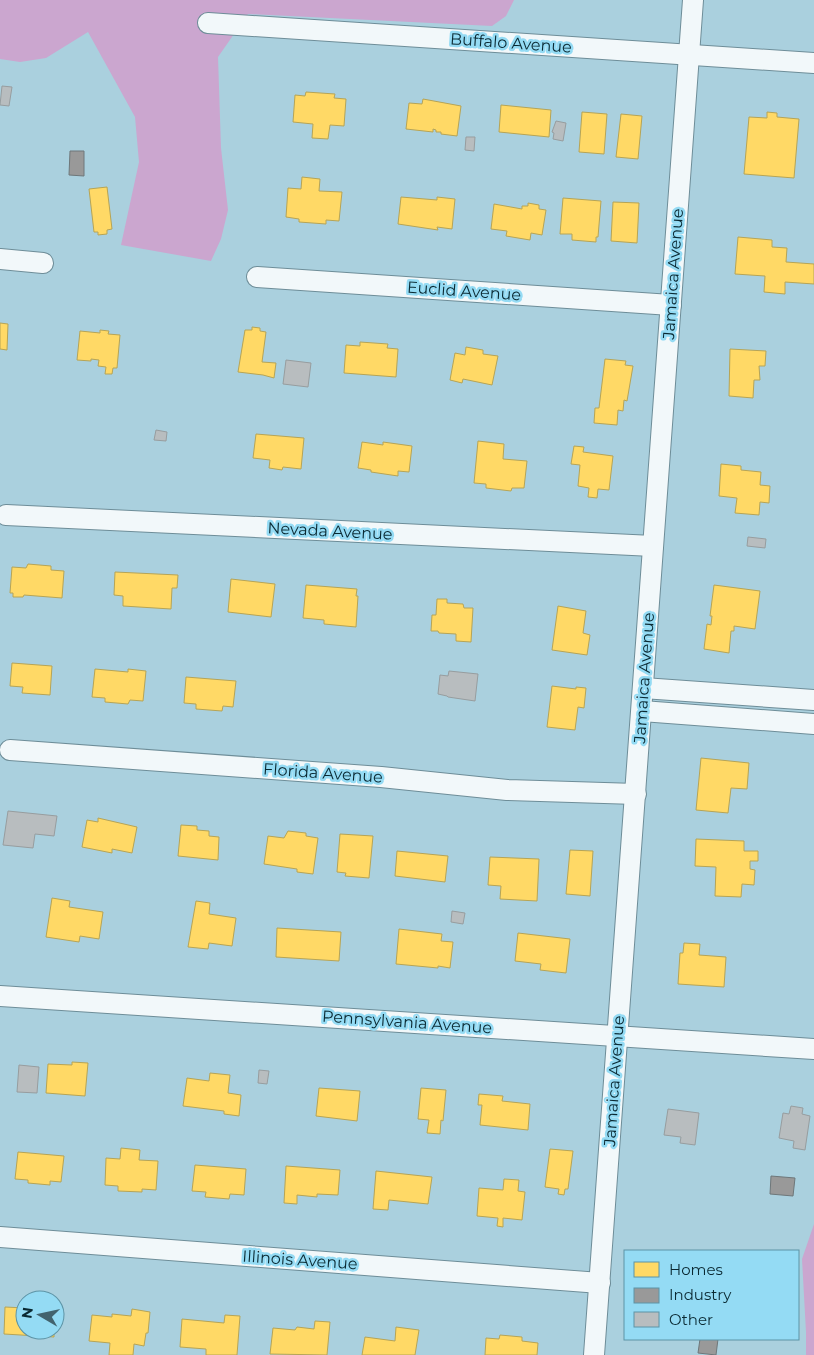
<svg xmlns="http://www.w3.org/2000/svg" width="814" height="1355" font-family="Montserrat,sans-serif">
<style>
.green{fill:#cba6cf}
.homes{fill:#ffd966;stroke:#b6a456}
.industry{fill:#999;stroke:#6e777a}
.building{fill:#b8bdbf;stroke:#979d9f}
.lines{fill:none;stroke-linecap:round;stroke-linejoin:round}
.minor-casing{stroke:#6e8d98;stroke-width:22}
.minor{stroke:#f2f8fa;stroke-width:20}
.labels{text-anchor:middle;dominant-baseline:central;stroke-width:5;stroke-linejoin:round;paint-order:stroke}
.street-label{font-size:16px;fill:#0a2932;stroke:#94dbf4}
</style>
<rect width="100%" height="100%" fill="#aad0de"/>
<g class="green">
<path d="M0,0h514l-8,16 -14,10 -244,-12 -30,43 3,91 7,62 -7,29 -10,22 -90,-16 18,-83 -4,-45 -47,-85 -42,26 -26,4 -20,-3z"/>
<path d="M814,1224v131h-8v-23l-4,-73z"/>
</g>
<g class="homes">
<path d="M306,92l29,2 -1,4 12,1 -2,27 -14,-1 -2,14 -16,-1 1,-14 -20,-2 2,-27 10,1z"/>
<path d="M423,99l38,7 -4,30 -16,-2v-2h-5v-2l-3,-1v3l-27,-3 3,-26 13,1z"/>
<path d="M501,105l50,5 -2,27 -50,-5z"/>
<path d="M582,112l25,2 -3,40 -25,-2z"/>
<path d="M767,112l10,1v4l22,2 -5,59 -50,-4 5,-57 18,1z"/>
<path d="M621,114l21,2 -4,43 -22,-2z"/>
<path d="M302,177l18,2 -1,12 23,1 -3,29 -13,-1v4l-27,-2v-3l-13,-2 2,-29 13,1z"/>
<path d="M107,187l5,42 -5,1v4l-9,1v-3h-4l-5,-43z"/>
<path d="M401,197l36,3v-3l18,2 -3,30 -15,-2 1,3 -40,-6z"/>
<path d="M563,198l38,3 -3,36h-2v5l-24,-2v-6h-12z"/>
<path d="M613,202l26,1 -2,40 -26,-2z"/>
<path d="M528,203l11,2v4l7,1 -4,25 -11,-2 -1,7 -24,-4 1,-5 -16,-2 3,-25 28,5v-3h6z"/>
<path d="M738,237l34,3v7l15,1 -1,14 28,2v20l-29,-2v12l-21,-2 1,-16 -30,-2z"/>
<path d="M0,323l8,1 -1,26 -7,-1z"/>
<path d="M252,327l8,1v3l6,1 -4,30 14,1 -2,15 -11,-3 -25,-3 7,-42h7z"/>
<path d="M100,330l9,1 -1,3 12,1 -3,33h-4l-1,6h-7l1,-7 -8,-1 1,-6 -8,-1v2l-14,-1 3,-29 20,2z"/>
<path d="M360,342l28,2 -1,4 11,1 -2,28 -52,-4 2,-28 14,1z"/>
<path d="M466,347l17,3v4l15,2 -6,29 -29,-6 -1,4 -12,-3 5,-27 10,2z"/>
<path d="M730,349l36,2 -1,15h-6l1,14h-6l-1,18 -24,-2z"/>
<path d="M605,359l21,2 -1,4 8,1 -6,35 -3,-1 -1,11 -5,-1 -1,15 -23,-2 1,-15h4z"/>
<path d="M256,434l48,4 -3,31 -18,-2 -1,3 -13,-2 1,-8 -17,-2z"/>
<path d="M478,441l26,3 -1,15 24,2 -3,27h-12l-1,3 -25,-3v-4l-12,-1z"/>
<path d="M362,442l21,3v-3l29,4 -3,26 -11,-1v5l-27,-4v-2l-13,-2z"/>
<path d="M574,446l10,1 -1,5 30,4 -4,34 -11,-1 -1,9 -9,-1 1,-9 -11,-2 2,-21 -9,-1z"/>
<path d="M721,464l20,2v4l20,2 -1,13 10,1 -1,17 -9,-1 -1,13 -24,-2 2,-15 -18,-2z"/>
<path d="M28,564l23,2v4l13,1 -2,27 -38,-3 -1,2h-10v-4h-3l2,-26 14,1z"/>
<path d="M115,572l63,3 -1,13h-5l-1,21 -48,-3v-10l-9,-1z"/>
<path d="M231,579l44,5 -4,33 -43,-5z"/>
<path d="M306,585l51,4 -1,7h2l-2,31 -32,-3v-4l-21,-2z"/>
<path d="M714,585l46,6 -5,38 -21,-3v5h-3l-2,22 -25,-4 3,-25 4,1 1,-9h-2z"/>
<path d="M437,599h10v4l16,1 1,4h9l-2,34 -15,-1v-7l-17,-1 -1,-2h-7l1,-16h4z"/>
<path d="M558,606l28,5 -3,22 7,2 -3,20 -35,-5z"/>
<path d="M12,663l40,3 -2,29 -28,-2 1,-6 -13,-1z"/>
<path d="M95,669l33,3v-3l18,2 -3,30 -13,-1 -2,4 -23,-2v-4l-13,-1z"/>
<path d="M186,677l50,4 -3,26 -10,-1 -1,5 -26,-2v-5l-12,-1z"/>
<path d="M552,686l24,3v-2l10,1 -2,20 -6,-1 -3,23 -28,-3z"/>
<path d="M701,758l48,5 -2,26 -16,-1 -3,25 -32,-3z"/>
<path d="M98,818l39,9 -5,26 -20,-4v4l-30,-6 5,-27 11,2z"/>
<path d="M181,825l16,1v4l12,1v5l10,1 -1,23 -40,-4z"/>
<path d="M288,831l18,2v3l12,2 -5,36 -16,-2v-3l-33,-5 4,-28 16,2z"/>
<path d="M340,834l33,2 -4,42 -24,-2 1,-3 -9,-1z"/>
<path d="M696,839l48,2v10h14v10h-8v8l5,1 -1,15 -12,-1 -1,13 -26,-1 1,-29 -21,-1z"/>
<path d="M570,850l23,1 -3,45 -24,-2z"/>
<path d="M397,851l51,5 -3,26 -50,-6z"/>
<path d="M490,857l49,2 -2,42 -37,-2 1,-13 -13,-1z"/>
<path d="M52,898l18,3 -1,6 34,5 -4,27 -19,-3 -1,6 -33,-5z"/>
<path d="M196,901l14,2 -1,11 27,4 -4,28 -23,-3 -1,6 -20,-2z"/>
<path d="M277,928l64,4 -2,29 -63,-4z"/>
<path d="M399,929l43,5 -1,7 12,1 -3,26 -12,-2v2l-42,-4z"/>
<path d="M518,933l52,6 -4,34 -26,-3 1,-6 -26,-3z"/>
<path d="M684,943l16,1 -1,11 27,2 -2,30 -46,-3 2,-31h3z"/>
<path d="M72,1062l16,1 -3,33 -39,-3 2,-29 24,1z"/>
<path d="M210,1073l20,2 -2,18 13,2 -2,21 -15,-2v-3l-41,-5 4,-28 22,3z"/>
<path d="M319,1088l41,3 -3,30 -41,-5z"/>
<path d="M421,1088l25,2 -3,31 -2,-1 -1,14 -13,-1 2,-13 -11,-1z"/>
<path d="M479,1094l24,2 -1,5 28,3 -2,26 -48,-5 2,-20h-4z"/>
<path d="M121,1148l19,2 -1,10 19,1 -2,29 -14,-1v3l-24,-1v-5l-13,-1 1,-27 14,1z"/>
<path d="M550,1149l23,2 -5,38h-3l-1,6 -6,-1 1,-5 -14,-2z"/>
<path d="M18,1152l46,4 -3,26 -11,-1v4l-22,-2v-3l-13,-1z"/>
<path d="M195,1165l51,4 -2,26 -14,-1 -1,5 -24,-2 1,-5 -14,-1z"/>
<path d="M286,1166l54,4 -2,25 -21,-1v3l-20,-2v9l-13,-1z"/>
<path d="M376,1171l56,6 -4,27 -39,-4 -1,10 -15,-1z"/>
<path d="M504,1179l15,1 -1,11 7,1 -3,28 -19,-2v9l-6,-1 1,-8 -21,-2 2,-28 24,2z"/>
<path d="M5,1307l20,1v22h29v7l-50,-3z"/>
<path d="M132,1309l18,3 -2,21h-2l-2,13 -10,-2 -1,11h-24l1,-12 -21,-2 3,-26 20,2v-3l19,2z"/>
<path d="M225,1315l15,1 -3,39h-31v-6l-26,-2 2,-28 42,4z"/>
<path d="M315,1321l15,1 -3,33 -57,-1 3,-26 22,2 2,-3 17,2z"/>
<path d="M396,1327l23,3 -4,25h-53l3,-18 30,4z"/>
<path d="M500,1335l22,2v4l16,2 -1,12h-52l1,-17 13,1z"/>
</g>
<g class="industry">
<path d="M70,151h14v25l-15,-1z"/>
<path d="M771,1176l24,2 -2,18 -23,-2z"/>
<path d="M700,1339h18l-2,16 -18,-2z"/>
</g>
<g class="building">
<path d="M2,86l10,1 -3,19 -9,-1z"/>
<path d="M556,121l10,2 -3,18 -10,-2 1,-6 -2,-1z"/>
<path d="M466,137h9l-1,14 -9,-1z"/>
<path d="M286,360l25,3 -3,24 -25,-3z"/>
<path d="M156,430l11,2 -1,9 -12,-1z"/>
<path d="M748,537l18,2 -1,9 -18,-2z"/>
<path d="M449,671l29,3 -3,27 -27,-4 -1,-1 -9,-2 2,-19 8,1z"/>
<path d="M8,811l49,5 -3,20 -19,-2 -2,14 -30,-3z"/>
<path d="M452,911l13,2 -2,11 -12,-2z"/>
<path d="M19,1065l20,2 -2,26 -20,-1z"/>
<path d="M259,1070l10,1 -2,13 -9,-1z"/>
<path d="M791,1106l12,2 -1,6 8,2 -5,34 -12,-2 1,-7 -15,-3 4,-25 6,1z"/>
<path d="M668,1109l31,4 -4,32 -15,-2 1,-6 -17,-2z"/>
</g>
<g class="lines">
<defs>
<g id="minor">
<path d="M208,23l606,40"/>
<path d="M0,259l43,4"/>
<path d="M257,277l414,28"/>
<path d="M6,515l647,31"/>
<path d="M643,688l171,12"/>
<path d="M642,711l172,13"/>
<path d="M10,750l371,27 126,13 129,4"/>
<path d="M0,996l814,53"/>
<path d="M0,1237l600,46"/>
<path d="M594,1355l99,-1355"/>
</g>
</defs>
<use href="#minor" class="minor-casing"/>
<use href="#minor" class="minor"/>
</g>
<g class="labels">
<g class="street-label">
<text transform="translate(511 43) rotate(4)">Buffalo Avenue</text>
<text transform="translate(673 274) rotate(-86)">Jamaica Avenue</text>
<text transform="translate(464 291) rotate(4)">Euclid Avenue</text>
<text transform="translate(330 531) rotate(3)">Nevada Avenue</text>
<text transform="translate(644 678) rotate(-86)">Jamaica Avenue</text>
<text transform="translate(323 773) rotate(4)">Florida Avenue</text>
<text transform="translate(407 1022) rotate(4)">Pennsylvania Avenue</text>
<text transform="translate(614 1081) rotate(-86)">Jamaica Avenue</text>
<text transform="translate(300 1260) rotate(4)">Illinois Avenue</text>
</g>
</g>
<rect x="624" y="1250" width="175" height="90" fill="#94dbf4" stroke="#5d94a6"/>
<rect x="634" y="1262" width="25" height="15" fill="#ffd966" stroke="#5d94a6"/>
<text x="669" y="1275" font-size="15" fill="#0a2932">Homes</text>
<rect x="634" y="1288" width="25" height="15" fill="#999999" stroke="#5d94a6"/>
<text x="669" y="1300" font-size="15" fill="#0a2932">Industry</text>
<rect x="634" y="1312" width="25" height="15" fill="#b8bdbf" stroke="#5d94a6"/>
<text x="669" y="1325" font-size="15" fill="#0a2932">Other</text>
<g transform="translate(40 1315) rotate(279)"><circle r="24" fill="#94dbf4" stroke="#5d94a6"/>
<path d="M0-4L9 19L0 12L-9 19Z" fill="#42636e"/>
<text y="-8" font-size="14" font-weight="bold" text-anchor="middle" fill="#0a2932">N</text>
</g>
</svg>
